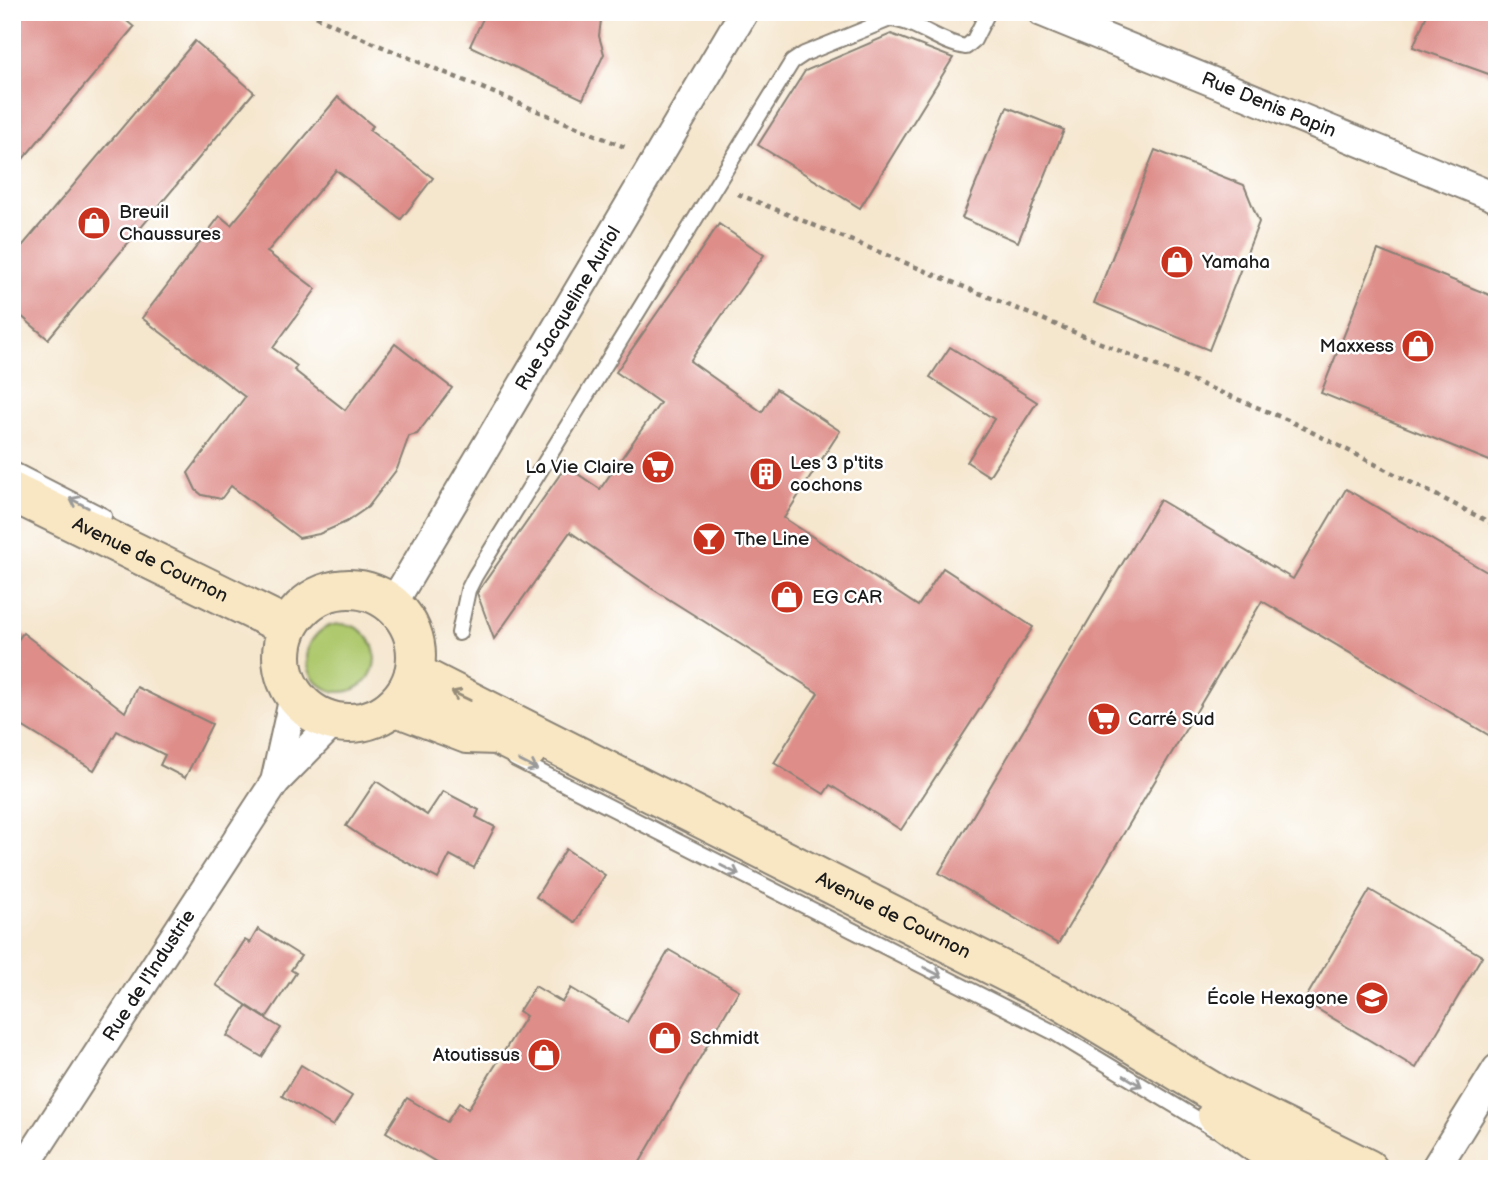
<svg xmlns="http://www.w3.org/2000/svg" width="1509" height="1181" font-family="'Balsamiq Sans',sans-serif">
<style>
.green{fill:#afc96e;stroke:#667245;stroke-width:2}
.building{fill:#de8d89}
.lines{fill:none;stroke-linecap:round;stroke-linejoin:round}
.service-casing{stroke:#888175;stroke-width:18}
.minor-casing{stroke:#888175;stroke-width:32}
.secondary-casing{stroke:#888175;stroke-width:42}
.path{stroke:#888175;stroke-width:4.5;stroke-dasharray:5 5;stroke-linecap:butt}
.service{stroke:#fff;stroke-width:14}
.minor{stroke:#fff;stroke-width:28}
.secondary{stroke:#f9e7c3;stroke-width:38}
.oneway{stroke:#999}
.oneway2{stroke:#968c78}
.labels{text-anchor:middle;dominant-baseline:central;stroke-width:5;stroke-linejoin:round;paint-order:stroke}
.street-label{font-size:19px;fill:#1c1c1c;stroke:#fff}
.poi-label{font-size:19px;fill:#1c1c1c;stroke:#fff;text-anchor:start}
</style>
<rect width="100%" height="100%" fill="#fff"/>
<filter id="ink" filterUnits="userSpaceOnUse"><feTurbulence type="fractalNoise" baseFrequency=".0143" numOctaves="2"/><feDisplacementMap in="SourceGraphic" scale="14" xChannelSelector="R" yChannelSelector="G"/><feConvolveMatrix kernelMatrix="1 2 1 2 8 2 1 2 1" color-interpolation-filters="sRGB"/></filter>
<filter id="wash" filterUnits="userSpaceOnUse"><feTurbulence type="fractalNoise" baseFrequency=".00686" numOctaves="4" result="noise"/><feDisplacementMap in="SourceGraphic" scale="28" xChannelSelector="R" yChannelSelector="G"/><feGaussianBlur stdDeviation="1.57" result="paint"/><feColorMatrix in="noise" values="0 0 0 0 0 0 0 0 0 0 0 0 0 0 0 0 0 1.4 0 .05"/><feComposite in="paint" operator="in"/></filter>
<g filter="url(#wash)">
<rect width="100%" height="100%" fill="#f5e6ce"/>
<circle class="green" cx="341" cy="658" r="34"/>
<g id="blocks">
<g class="building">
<path d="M12,12h104l18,15 -122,145z"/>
<path d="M486,12h116l-3,24 5,18 -21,45 -113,-53z"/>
<path d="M1428,12h69v65l-84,-30z"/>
<path d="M891,34l62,24 -93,150 -102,-63 47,-74z"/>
<path d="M195,41l59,51 -206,247 -36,-31v-50z"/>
<path d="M338,97l35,29 -4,4 64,48 -32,41 -65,-49 -69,82 49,37 -43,59 24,18 -3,4 51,40 50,-66 57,44 -35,46 -8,2 -12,33 -29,38 -22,15 -27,12 -20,4 -68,-52 -10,13 -19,-4 -6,-5 -8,-17 57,-76 -103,-79 78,-102 11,9z"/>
<path d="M1007,107l57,23 -46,112 -56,-24z"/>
<path d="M1155,150l89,35 15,37 -50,128 -115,-47z"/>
<path d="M719,224l45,31 -74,106 72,51 14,-23 64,42 -56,87 134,88 25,-38 90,59 -132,203 -71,-45 -6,9 -50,-31 44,-70 -167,-105 -81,-56 -76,107 -17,-46 89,-127 34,23 60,-86 -44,-31z"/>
<path d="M1378,250l119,48v166l-176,-71z"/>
<path d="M950,347l87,55 -48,74 -22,-14 27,-43 -64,-42z"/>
<path d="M1346,489l151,89v162l-235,-139 -204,343 -119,-71 221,-373 133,79z"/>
<path d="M23,633l102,79 12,-25 75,37 -27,54 -25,-13 5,-10 -48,-24 -23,39 -82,-50v-72z"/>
<path d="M376,781l51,34 16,-24 36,19 -3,7 19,10 -21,41 -24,-13 -12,24 -64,-34 -28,-19z"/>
<path d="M566,849l39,26 -30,47 -39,-25z"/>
<path d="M1370,890l112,66 -66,112 -112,-67z"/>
<path d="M258,929l43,27 -10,14 5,3 -30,45 -50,-33 29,-45 5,3z"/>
<path d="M669,950l70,40 -103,179h-188l-62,-37 21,-34 40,24 12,-19 9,6 58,-93 -7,-5 16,-25 27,16 9,-14 56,34z"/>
<path d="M246,1006l35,22 -19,29 -35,-21z"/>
<path d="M301,1065l51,31 -19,30 -51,-30z"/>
</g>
</g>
</g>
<g filter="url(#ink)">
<use href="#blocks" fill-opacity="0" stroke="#888175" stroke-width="2"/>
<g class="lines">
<defs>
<g id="service">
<path d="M12,469l92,47"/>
<path d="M459,633l9,-43 7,-14 317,-514 12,-8 86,-35c27,2 49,24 76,28l8,-7 14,-28"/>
<path d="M515,759l540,274 159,96"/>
</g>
<g id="minor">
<path id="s1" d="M1042,12l455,186"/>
<path id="s2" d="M392,605l352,-593"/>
<path d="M275,782l19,-86"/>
<path id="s3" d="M23,1169l252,-387 59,-60"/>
<path d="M1435,1169l62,-100"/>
</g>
<g id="secondary">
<path id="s4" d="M12,492l276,135"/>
<circle cx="349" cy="656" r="67"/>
<path id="s5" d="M414,673l643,325 159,96 152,75"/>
<path d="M394,706l73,28 30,1 30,15"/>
<path d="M1217,1115l76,54"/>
</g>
</defs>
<use href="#service" class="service-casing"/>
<use href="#minor" class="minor-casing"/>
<use href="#secondary" class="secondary-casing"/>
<g class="path">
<path d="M307,12l59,28 261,108"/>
<path d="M738,194l550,226 209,106"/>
</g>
<use href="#service" class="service"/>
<use href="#minor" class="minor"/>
<use href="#secondary" class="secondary"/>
</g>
<defs><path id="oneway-shaft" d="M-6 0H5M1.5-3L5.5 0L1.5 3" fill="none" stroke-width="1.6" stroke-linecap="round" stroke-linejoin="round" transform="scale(1.75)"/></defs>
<g class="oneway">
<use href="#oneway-shaft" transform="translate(79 503) rotate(-153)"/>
<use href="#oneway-shaft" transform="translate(528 765) rotate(27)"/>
<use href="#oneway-shaft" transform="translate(730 870) rotate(27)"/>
<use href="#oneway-shaft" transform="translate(933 972) rotate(27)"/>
<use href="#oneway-shaft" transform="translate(1133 1081) rotate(31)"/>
</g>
<use class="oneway2" href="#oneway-shaft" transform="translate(461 696) rotate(-155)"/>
</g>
<defs>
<symbol id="shop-disc" viewBox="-11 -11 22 22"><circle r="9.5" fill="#c8321e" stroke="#fff"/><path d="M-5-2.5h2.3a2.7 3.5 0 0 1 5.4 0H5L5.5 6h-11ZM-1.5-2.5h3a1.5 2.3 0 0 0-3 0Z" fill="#fff"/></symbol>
<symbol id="supermarket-disc" viewBox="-11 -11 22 22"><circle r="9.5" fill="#c8321e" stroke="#fff"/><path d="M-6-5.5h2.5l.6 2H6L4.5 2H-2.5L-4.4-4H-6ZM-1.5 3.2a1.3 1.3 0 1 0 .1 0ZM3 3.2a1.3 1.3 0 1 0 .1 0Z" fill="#fff"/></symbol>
<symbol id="building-disc" viewBox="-11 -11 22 22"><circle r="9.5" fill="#c8321e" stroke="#fff"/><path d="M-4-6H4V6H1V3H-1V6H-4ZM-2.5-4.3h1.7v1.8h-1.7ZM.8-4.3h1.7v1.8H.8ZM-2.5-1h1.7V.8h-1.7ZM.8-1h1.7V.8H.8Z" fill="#fff"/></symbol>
<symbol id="bar-disc" viewBox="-11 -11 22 22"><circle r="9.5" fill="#c8321e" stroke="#fff"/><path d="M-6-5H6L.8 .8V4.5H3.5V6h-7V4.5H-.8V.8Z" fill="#fff"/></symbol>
<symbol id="university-disc" viewBox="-11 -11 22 22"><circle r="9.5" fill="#c8321e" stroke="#fff"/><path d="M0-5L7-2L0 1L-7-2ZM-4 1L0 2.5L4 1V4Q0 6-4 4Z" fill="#fff"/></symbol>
</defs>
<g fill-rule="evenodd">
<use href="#shop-disc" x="75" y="204" width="38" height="38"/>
<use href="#shop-disc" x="1158" y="243" width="38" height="38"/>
<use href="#shop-disc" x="1399" y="327" width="38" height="38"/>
<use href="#supermarket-disc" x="639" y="448" width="38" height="38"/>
<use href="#building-disc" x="747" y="455" width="38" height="38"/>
<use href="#bar-disc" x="690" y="520" width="38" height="38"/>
<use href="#shop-disc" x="768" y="578" width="38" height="38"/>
<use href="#supermarket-disc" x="1085" y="700" width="38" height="38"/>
<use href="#university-disc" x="1353" y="979" width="38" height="38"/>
<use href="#shop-disc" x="646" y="1019" width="38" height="38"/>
<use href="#shop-disc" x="525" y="1036" width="38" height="38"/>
</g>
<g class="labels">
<g class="street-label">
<text stroke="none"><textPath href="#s1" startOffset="245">Rue Denis Papin</textPath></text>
<text stroke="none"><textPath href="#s2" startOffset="345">Rue Jacqueline Auriol</textPath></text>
<text stroke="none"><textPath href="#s4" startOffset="154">Avenue de Cournon</textPath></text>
<text stroke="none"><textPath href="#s5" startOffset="537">Avenue de Cournon</textPath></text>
<text stroke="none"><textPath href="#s3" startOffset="231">Rue de l'Industrie</textPath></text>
</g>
<g class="poi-label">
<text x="119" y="212">Breuil<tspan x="119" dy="22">Chaussures</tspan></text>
<text x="1202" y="262">Yamaha</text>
<text x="1394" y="346" text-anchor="end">Maxxess</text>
<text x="790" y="463">Les 3 p'tits<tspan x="790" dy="22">cochons</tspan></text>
<text x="634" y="467" text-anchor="end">La Vie Claire</text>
<text x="734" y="539">The Line</text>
<text x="812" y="597">EG CAR</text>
<text x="1128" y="719">Carré Sud</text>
<text x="1348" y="998" text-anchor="end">École Hexagone</text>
<text x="690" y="1038">Schmidt</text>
<text x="520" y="1055" text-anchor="end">Atoutissus</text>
</g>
</g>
<rect width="1509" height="1181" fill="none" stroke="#fff" stroke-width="42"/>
</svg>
